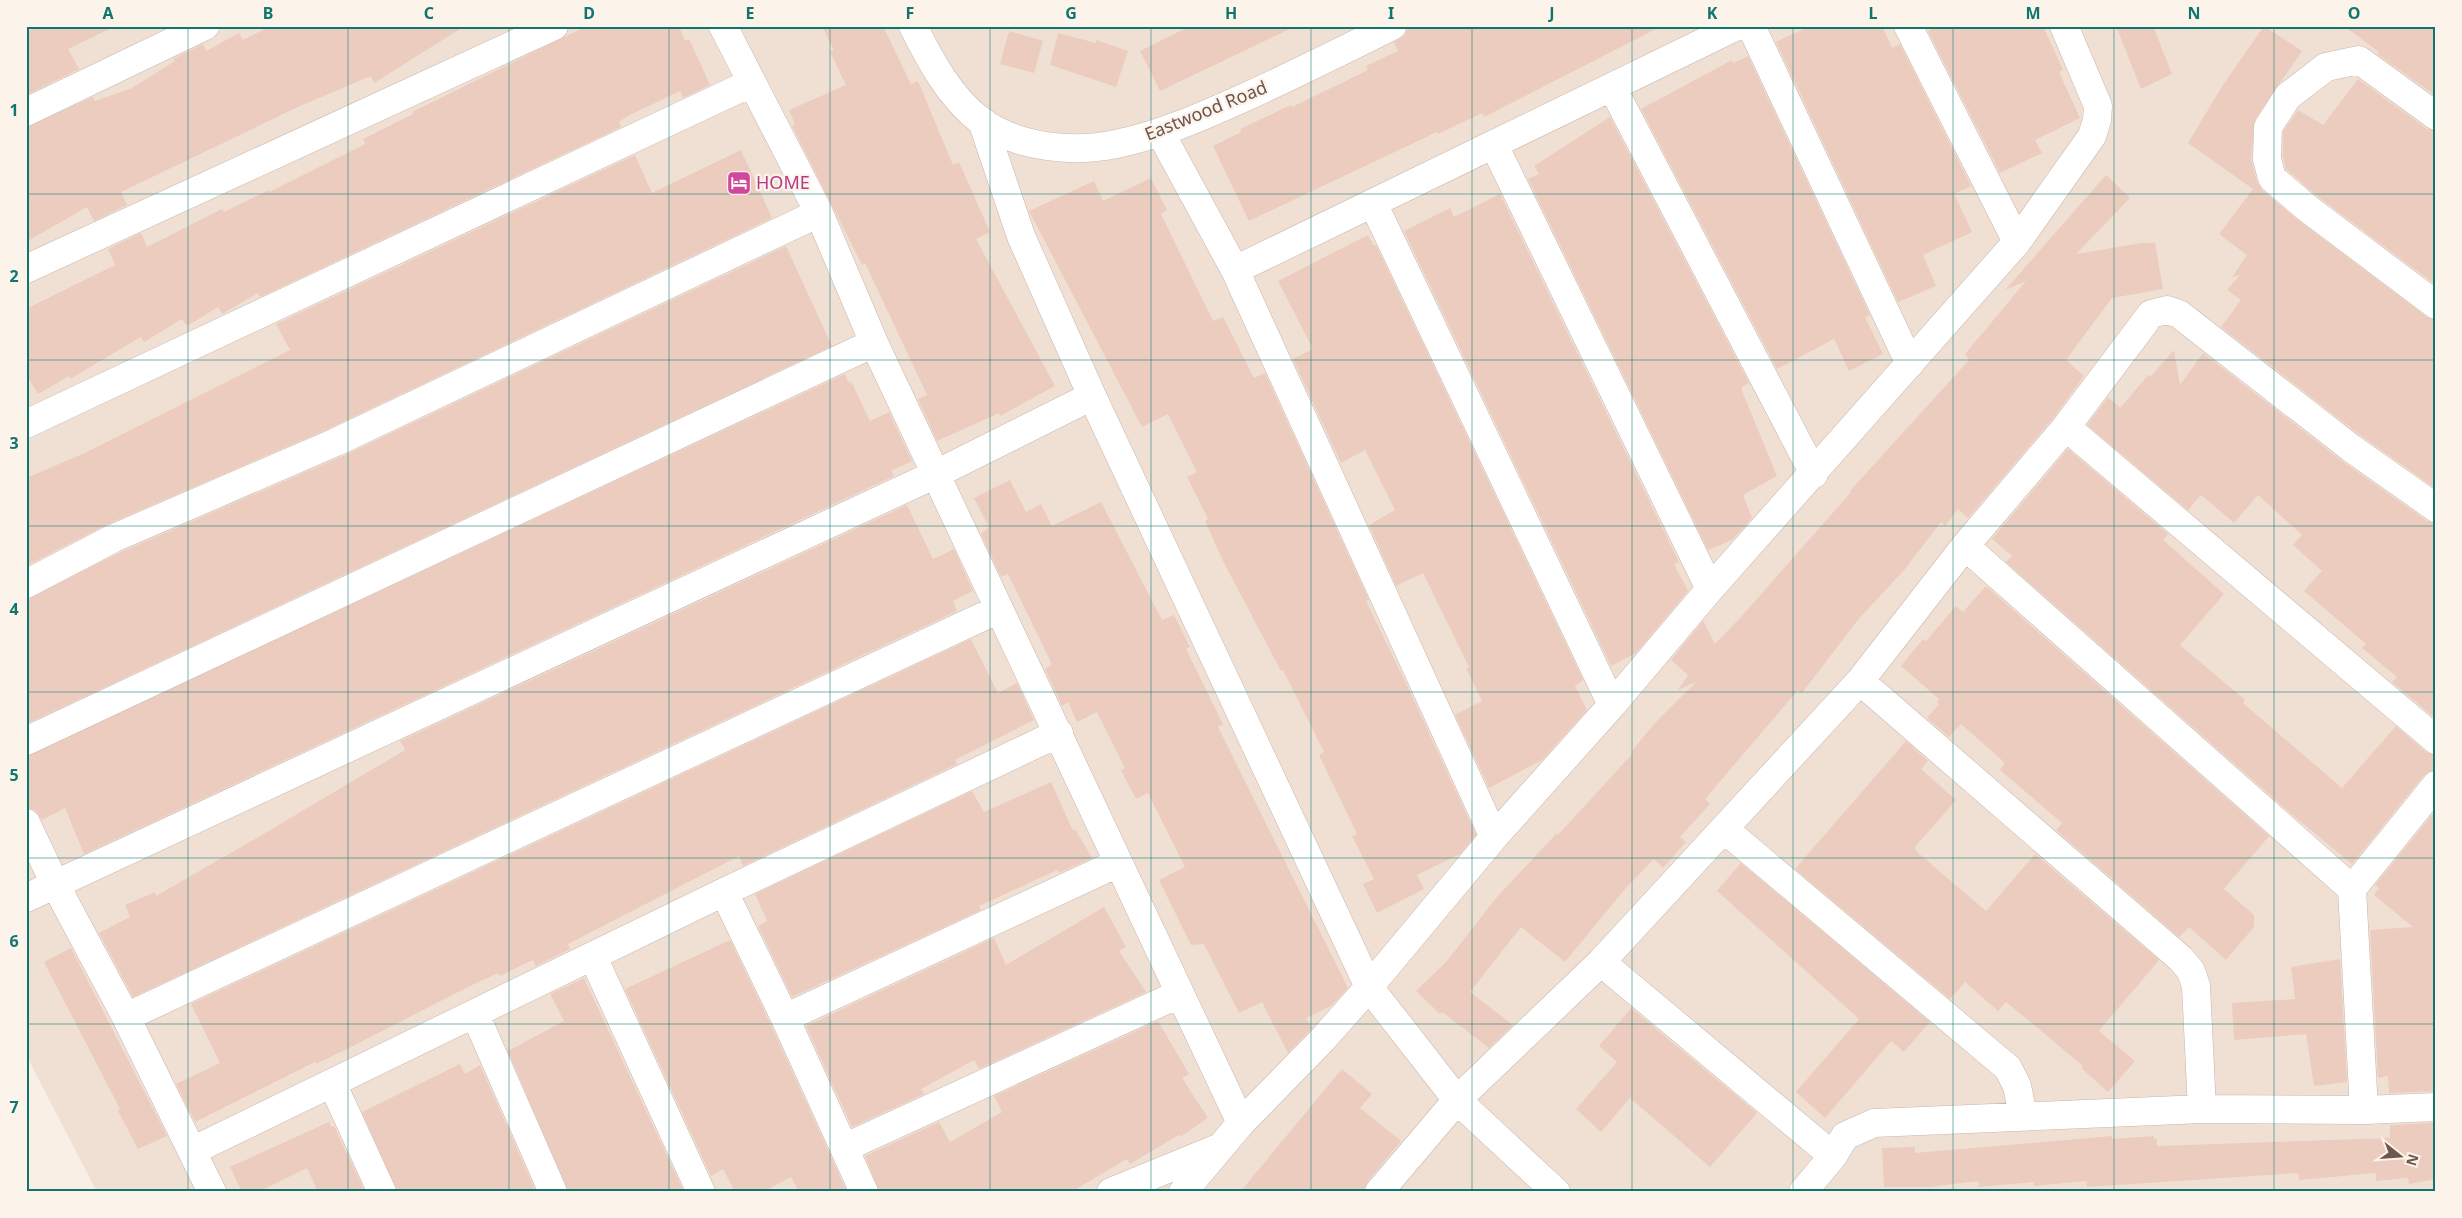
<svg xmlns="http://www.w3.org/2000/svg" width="2462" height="1218" viewBox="0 0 2462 1218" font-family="'Noto Sans',sans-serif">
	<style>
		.residential { fill: #f0e0d4 }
		.building { fill: #ebccbf }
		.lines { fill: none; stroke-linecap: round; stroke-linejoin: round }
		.street-casing { stroke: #c8b6ac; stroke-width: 29 }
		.secondary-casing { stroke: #cdb8ad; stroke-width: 29 }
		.street { stroke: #fff; stroke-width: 28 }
		.secondary { stroke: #fff; stroke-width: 28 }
		.grid { fill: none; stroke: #0f766e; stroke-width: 1; stroke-opacity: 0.55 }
		.labels { text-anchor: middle; stroke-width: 4.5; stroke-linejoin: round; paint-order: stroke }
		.street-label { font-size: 18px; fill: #6e554d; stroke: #fcf3ea }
		.hotel-label { font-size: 18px; fill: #b23c85; stroke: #fcf3ea; text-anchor: start }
		.neatline { fill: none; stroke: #0f766e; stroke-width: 2 }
		.grid-label { font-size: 16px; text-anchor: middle; font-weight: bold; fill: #0f766e }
	</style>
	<rect width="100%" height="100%" fill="#f9efe4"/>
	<path class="residential" d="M 26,26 L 2436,26 L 2436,1192 L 97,1192 L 26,1055 Z"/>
	<path class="building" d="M 38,26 L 116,26 L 68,49 L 79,69 L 26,95 L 26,32 Z
		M 271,26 L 465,26 L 374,83 L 371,76 L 300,106 L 121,192 L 127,205 L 94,221 L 87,207 L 26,242 L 26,127 L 93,97 L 95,101 L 132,88 L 175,61 L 173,59 L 203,44 L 206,51 L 239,33 L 243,40 Z
		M 587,26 L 679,26 L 685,41 L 689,39 L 710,85 L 683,98 L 680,91 L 626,117 L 619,122 L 621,127 L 260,297 L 258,293 L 222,314 L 218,307 L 187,326 L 182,319 L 144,342 L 141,337 L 70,379 L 69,376 L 38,394 L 26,374 L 26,309 L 115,265 L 108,249 L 141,233 L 147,247 L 222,209 L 224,212 L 269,190 L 269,192 L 365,144 L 363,139 L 413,114 L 412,112 Z
		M 822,26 L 883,26 L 911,84 L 918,81 L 953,165 L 959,162 L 990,232 L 976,239 L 1055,386 L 1000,416 L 999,413 L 937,441 L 918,399 L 927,395 L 865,263 L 862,265 L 792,126 L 795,124 L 789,110 L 846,85 L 830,52 L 834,50 Z
		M 1190,26 L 1296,26 L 1160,91 L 1140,51 Z
		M 1408,26 L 1662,26 L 1484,117 L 1482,113 L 1438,134 L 1437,132 L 1249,221 L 1213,146 L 1241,132 L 1240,129 L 1291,105 L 1292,107 L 1368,70 L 1366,66 L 1398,51 L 1394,42 L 1405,35 Z
		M 1810,26 L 1882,26 L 1892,48 L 1900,44 L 1971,186 L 1954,194 L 1972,232 L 1923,255 L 1936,286 L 1898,302 L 1776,42 Z
		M 1938,26 L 2043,26 L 2063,70 L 2059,72 L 2080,118 L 2035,140 L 2042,153 L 2000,173 L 1928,31 Z
		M 2116,26 L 2153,26 L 2172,74 L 2141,89 Z
		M 2264,26 L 2302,51 L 2255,119 L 2251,159 L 2257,182 L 2262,190 L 2298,220 L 2427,317 L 2436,320 L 2436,489 L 2360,435 L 2221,327 L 2241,300 L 2227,290 L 2240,275 L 2232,277 L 2247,255 L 2219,234 L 2253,189 L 2188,143 L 2223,85 Z
		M 2344,26 L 2436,26 L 2436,96 L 2377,54 L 2379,52 Z
		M 1009,31 L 1043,41 L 1034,73 L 1000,64 Z
		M 1058,33 L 1096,43 L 1096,40 L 1128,51 L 1116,87 L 1050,65 Z
		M 1748,56 L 1870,315 L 1865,317 L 1883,354 L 1849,371 L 1834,339 L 1777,369 L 1641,109 L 1732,60 L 1733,63 Z
		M 2358,79 L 2427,129 L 2436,131 L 2436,285 L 2317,196 L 2286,169 L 2283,157 L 2283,132 L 2298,110 L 2323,125 Z
		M 1610,117 L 1749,383 L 1742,387 L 1742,391 L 1777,476 L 1743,495 L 1752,518 L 1732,540 L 1708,550 L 1528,179 L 1539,174 L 1534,166 Z
		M 741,150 L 772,218 L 330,428 L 108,524 L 26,566 L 26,478 L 83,454 L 290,350 L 276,324 L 635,155 L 652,193 Z
		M 2106,175 L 2130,198 L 2076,254 L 2141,243 L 2155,243 L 2163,289 L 2112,298 L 2066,360 L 2084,376 L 2054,417 L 1968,518 L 1958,509 L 1945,526 L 1941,522 L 1905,569 L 1857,621 L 1802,693 L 1798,690 L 1705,799 L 1710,804 L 1680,837 L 1686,842 L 1663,868 L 1654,859 L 1625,889 L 1565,962 L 1521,927 L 1470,992 L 1513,1025 L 1489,1048 L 1442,1012 L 1440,1014 L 1416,991 L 1447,961 L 1496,898 L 1556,834 L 1558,835 L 1633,753 L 1632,751 L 1653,725 L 1696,682 L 1678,690 L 1688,675 L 1671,660 L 1703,621 L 1715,644 L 1741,617 L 1852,491 L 1849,492 L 1969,360 L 1965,354 L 2026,281 L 2005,290 Z
		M 1151,178 L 1167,210 L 1161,214 L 1213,321 L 1223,317 L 1254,378 L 1265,373 L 1369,600 L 1366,601 L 1405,681 L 1476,835 L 1460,854 L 1417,875 L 1424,889 L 1377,913 L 1363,884 L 1374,879 L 1352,836 L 1357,834 L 1319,755 L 1324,752 L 1283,670 L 1281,671 L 1223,561 L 1205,521 L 1208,519 L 1187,477 L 1197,472 L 1168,414 L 1142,427 L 1029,211 L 1094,181 L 1103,201 Z
		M 1500,194 L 1679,562 L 1674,564 L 1688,591 L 1636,653 L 1611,666 L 1404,231 L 1450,208 L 1454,217 Z
		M 1368,235 L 1374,246 L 1376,245 L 1583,680 L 1575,686 L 1587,710 L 1542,760 L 1489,788 L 1455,715 L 1482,701 L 1466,668 L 1469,667 L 1423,573 L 1396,586 L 1369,525 L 1395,510 L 1365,450 L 1341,463 L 1293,359 L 1313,349 L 1278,281 Z
		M 786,246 L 832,346 L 26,724 L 26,599 L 121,552 L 343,456 Z
		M 2174,350 L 2180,385 L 2203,353 L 2342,461 L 2427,521 L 2436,523 L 2436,719 L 2392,682 L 2397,677 L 2362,648 L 2366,644 L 2304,591 L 2322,571 L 2293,545 L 2302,535 L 2258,495 L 2234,523 L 2201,495 L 2188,510 L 2087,425 L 2108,397 L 2120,408 L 2148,375 L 2151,376 Z
		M 845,374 L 849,383 L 851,381 L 870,421 L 889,412 L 912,461 L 891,471 L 894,476 L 84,854 L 65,808 L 42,820 L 35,810 L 26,808 L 26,756 Z
		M 2068,449 L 2168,534 L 2163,540 L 2224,594 L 2180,645 L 2245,700 L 2243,703 L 2342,788 L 2396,726 L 2426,752 L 2436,755 L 2436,770 L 2424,775 L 2352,864 L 2289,812 L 2006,562 L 2012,556 L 1992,539 Z
		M 1010,480 L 1026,512 L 1041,504 L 1052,526 L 1101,502 L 1162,620 L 1174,615 L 1190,647 L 1186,649 L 1223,724 L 1218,727 L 1348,988 L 1331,1006 L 1306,1018 L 1312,1028 L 1288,1053 L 1262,1002 L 1239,1013 L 1204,944 L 1191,945 L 1159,880 L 1185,867 L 1148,793 L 1136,799 L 1121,770 L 1125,768 L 1097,712 L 1077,722 L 1068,702 L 1062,706 L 1045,669 L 1052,665 L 1048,656 L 1008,574 L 1001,577 L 981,534 L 989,527 L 974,498 Z
		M 907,505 L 933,559 L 954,549 L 973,591 L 953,601 L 957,611 L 133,997 L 99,933 L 130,917 L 125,905 L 155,892 L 156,896 L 255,839 L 405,750 L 400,741 Z
		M 1986,586 L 2269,836 L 2224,889 L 2254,915 L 2254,927 L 2226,960 L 2189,927 L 2179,937 L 2056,830 L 2062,823 L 2000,770 L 2005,763 L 1961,724 L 1949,737 L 1927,718 L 1939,704 L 1937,703 L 1939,699 L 1901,666 L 1923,639 L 1926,641 L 1956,606 L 1963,612 Z
		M 971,639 L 998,693 L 1017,683 L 1034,720 L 955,760 L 957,764 L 743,866 L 739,856 L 568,944 L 570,949 L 536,966 L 533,960 L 500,976 L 498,973 L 468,987 L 347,1049 L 316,1064 L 315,1062 L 195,1122 L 176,1084 L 220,1063 L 191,1004 Z
		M 1906,741 L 1928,761 L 1921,769 L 1956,800 L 1915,847 L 1916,851 L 1986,911 L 2035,854 L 2159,960 L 2099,1031 L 2135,1061 L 2108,1092 L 2081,1068 L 2083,1066 L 2006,1002 L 1998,1011 L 1965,982 L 1950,999 L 1795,869 Z
		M 1051,782 L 1073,831 L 1075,829 L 1092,858 L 1059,873 L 1057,870 L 979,906 L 981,910 L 792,997 L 758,926 L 767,921 L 755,894 L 972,791 L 984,812 Z
		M 2436,810 L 2436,1091 L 2389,1093 L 2388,1076 L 2378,1078 L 2370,930 L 2413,927 L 2374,895 L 2379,888 L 2375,885 Z
		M 1741,863 L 1930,1022 L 1904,1052 L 1891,1041 L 1825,1118 L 1796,1092 L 1859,1019 L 1717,891 Z
		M 1104,907 L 1126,947 L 1119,951 L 1146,992 L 979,1069 L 974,1060 L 921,1089 L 924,1094 L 852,1127 L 806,1026 L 994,938 L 1006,965 Z
		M 730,940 L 771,1025 L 847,1192 L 799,1192 L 791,1177 L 763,1192 L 735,1192 L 723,1169 L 711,1176 L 625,989 Z
		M 71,948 L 167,1136 L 138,1149 L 118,1111 L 120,1109 L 44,962 Z
		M 2340,959 L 2347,1082 L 2314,1086 L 2306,1034 L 2234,1040 L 2232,1003 L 2295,999 L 2291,967 Z
		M 584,978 L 683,1190 L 678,1192 L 568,1192 L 508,1051 L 564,1021 L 550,994 Z
		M 1631,1008 L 1757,1113 L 1710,1167 L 1630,1098 L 1601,1132 L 1576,1109 L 1617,1062 L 1599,1046 Z
		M 1158,1021 L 1189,1074 L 1182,1078 L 1208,1118 L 1180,1137 L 1179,1135 L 1130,1164 L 1127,1159 L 1071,1192 L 879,1192 L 865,1156 L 939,1122 L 950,1142 L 1002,1112 L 994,1096 Z
		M 460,1064 L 465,1074 L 480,1065 L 536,1192 L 397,1192 L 362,1112 Z
		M 1342,1069 L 1372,1094 L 1360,1108 L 1401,1141 L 1367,1182 L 1364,1192 L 1240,1192 Z
		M 329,1122 L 331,1127 L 334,1126 L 365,1192 L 318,1192 L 307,1168 L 258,1192 L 242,1192 L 230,1167 Z
		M 2433,1123 L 2436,1140 L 2436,1179 L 2409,1184 L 2408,1178 L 2376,1181 L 2376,1173 L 2299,1180 L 2298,1173 L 2087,1187 L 2086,1181 L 2034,1186 L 2034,1182 L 1979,1187 L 1978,1181 L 1930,1187 L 1884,1187 L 1882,1148 L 1915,1147 L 1915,1153 L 2112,1136 L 2112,1139 L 2154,1136 L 2154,1139 L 2157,1139 L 2157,1146 L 2390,1138 L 2390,1125 Z"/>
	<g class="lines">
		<defs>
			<path id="street" d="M 723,26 L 819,213 L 874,343 L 1241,1123
				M 1751,26 L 1910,364
				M 1908,26 L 2017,242
				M 1612,87 L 1814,474
				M 26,112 L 205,26
				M 2436,116 L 2359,60 L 2326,67 L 2288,96 L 2268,127 L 2267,159 L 2272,178 L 2307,208 L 2436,305
				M 982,121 L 1021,236 L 1092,396 L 1369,987 L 1457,1100 L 1556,1192
				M 1160,132 L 1235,270 L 1494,837
				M 1494,145 L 1710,589
				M 1373,203 L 1612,705
				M 26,269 L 554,26
				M 1235,270 L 1737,26
				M 26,424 L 751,83
				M 2066,427 L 2436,740
				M 1965,546 L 2352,889
				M 26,584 L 114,538 L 336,442 L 819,213
				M 1860,681 L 2181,959 L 2191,971 L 2196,986 L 2202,1109
				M 26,741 L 874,343
				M 26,823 L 55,884 L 126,1017 L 212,1192
				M 1724,829 L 2008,1068 L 2017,1086 L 2023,1115
				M 724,892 L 785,1018 L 864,1192
				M 26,898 L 936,474 L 1092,396
				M 593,957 L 701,1192
				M 1601,962 L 1833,1156
				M 475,1014 L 553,1192
				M 126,1017 L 999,609
				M 785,1018 L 1118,863
				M 332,1083 L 382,1192
				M 2364,1110 L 2352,889 L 2436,785
				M 844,1148 L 1179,994
				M 192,1151 L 724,892 L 1059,733
				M 1111,1192 L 1216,1149
				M 1183,1192 L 1241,1123 L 1323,1039 L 1369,987 L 1494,837 L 1612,705 L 1710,589 L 2017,242 L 2092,136 L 2097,120 L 2098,106 L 2064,26
				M 1379,1192 L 1457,1100 L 1601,962 L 1860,681 L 1965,546 L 2066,427 L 2151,314 L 2167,310 L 2179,314 L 2351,448 L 2436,508
				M 1803,1192 L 1833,1156 L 1845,1136 L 1874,1123 L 2202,1109 L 2364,1110 L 2436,1107"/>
			<path id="secondary" d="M 913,26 C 930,60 950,98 981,121 C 1018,148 1073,153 1116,144 C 1160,135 1201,117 1241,99 C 1292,76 1342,51 1392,26"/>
		</defs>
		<use href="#street" class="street-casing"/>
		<use href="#secondary" class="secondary-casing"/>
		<use href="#street" class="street"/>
		<use href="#secondary" class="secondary"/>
	</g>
	<path class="grid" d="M 188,26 L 188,1192M 348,26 L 348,1192M 509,26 L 509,1192M 669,26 L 669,1192M 830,26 L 830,1192M 990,26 L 990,1192M 1151,26 L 1151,1192M 1311,26 L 1311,1192M 1472,26 L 1472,1192M 1632,26 L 1632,1192M 1793,26 L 1793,1192M 1953,26 L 1953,1192M 2114,26 L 2114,1192M 2274,26 L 2274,1192M 26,194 L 2436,194M 26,360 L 2436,360M 26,526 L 2436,526M 26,692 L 2436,692M 26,858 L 2436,858M 26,1024 L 2436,1024"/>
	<defs>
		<symbol id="hotel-square" viewBox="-11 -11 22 22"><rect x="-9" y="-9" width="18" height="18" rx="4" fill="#d1479c" stroke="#fcf3ea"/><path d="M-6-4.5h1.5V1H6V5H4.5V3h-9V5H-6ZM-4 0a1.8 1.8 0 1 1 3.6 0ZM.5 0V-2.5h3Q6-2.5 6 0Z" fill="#fff"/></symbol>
	</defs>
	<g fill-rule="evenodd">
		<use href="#hotel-square" x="725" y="169" width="28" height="28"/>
	</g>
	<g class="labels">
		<g class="street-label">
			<text transform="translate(1206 111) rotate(-22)" y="6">Eastwood Road</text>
		</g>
		<g class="hotel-label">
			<text x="756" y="189">HOME</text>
		</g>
	</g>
	<rect width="2462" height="1218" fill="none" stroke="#fcf3ea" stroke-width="55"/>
	<g transform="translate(2400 1156) rotate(107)" stroke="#fcf3ea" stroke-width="4" paint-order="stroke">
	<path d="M0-4L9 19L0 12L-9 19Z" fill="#6e554d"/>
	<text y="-8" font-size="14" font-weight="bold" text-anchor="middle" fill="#6e554d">N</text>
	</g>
	<rect x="28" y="28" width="2406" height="1162" class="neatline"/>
	<g class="grid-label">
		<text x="108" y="19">A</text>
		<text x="268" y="19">B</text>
		<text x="429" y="19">C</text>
		<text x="589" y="19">D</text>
		<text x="750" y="19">E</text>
		<text x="910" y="19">F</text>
		<text x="1071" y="19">G</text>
		<text x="1231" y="19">H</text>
		<text x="1391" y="19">I</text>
		<text x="1552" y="19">J</text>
		<text x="1712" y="19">K</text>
		<text x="1873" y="19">L</text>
		<text x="2033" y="19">M</text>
		<text x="2194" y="19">N</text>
		<text x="2354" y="19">O</text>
		<text x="14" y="116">1</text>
		<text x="14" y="282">2</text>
		<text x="14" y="449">3</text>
		<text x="14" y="615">4</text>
		<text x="14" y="781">5</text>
		<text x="14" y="947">6</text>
		<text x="14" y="1113">7</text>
	</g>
</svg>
